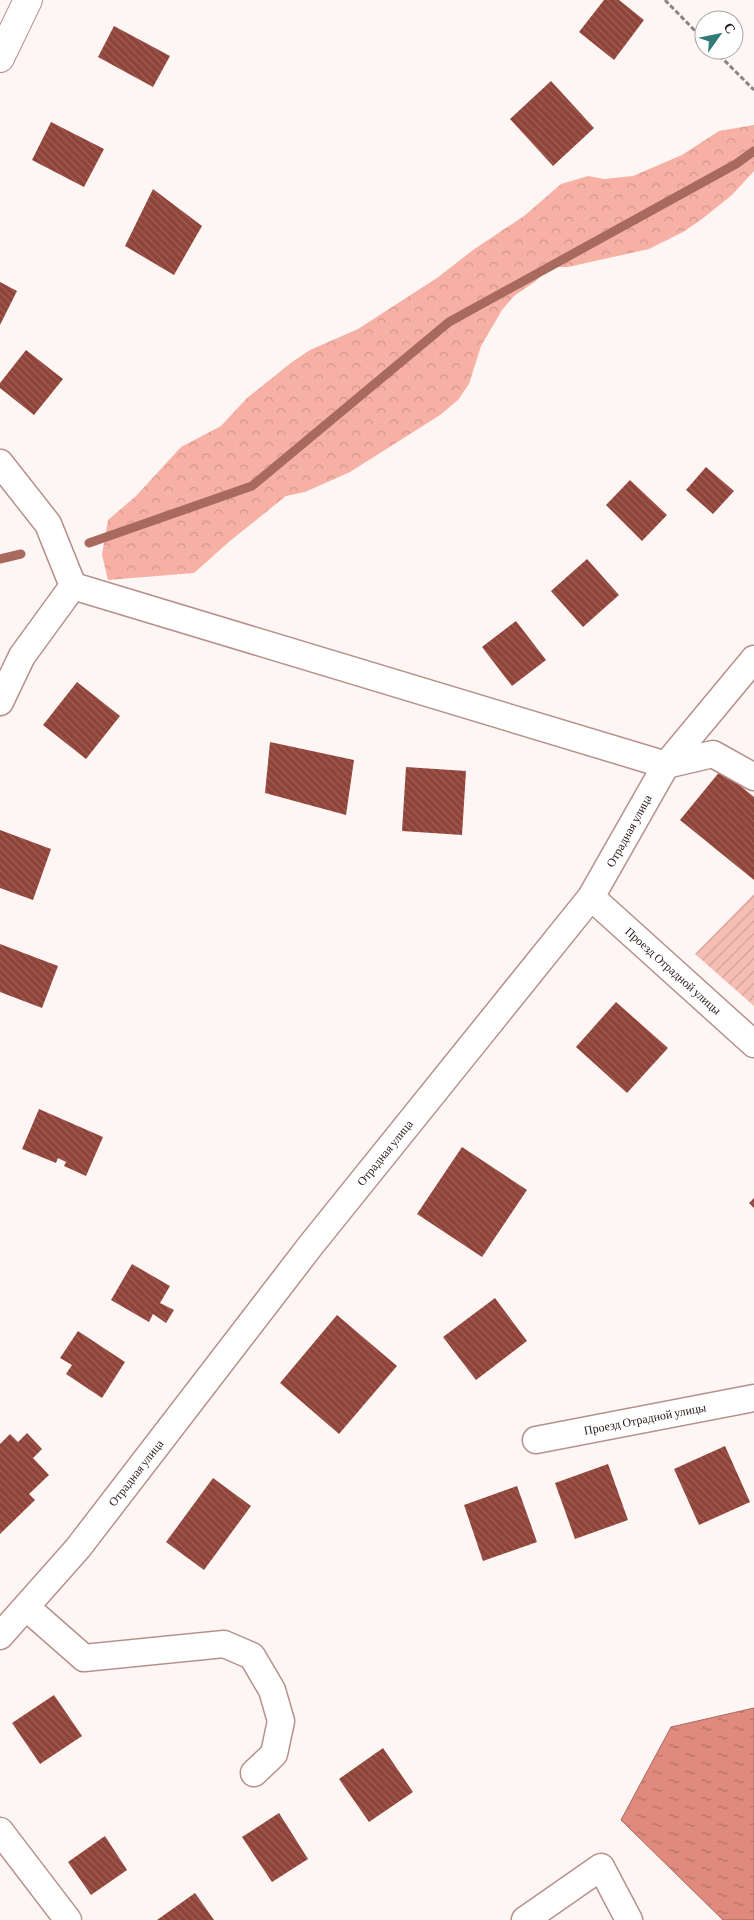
<svg xmlns="http://www.w3.org/2000/svg" width="754" height="1920" viewBox="0 0 754 1920" font-family="'Crimson Pro',serif">
	<style>
		.forest { fill: url(#forest-crowns) }
		.garden { fill: url(#garden-furrows) }
		.water { fill: url(#water-ripples); stroke: #a8695e }
		.lines { fill: none; stroke-linecap: round; stroke-linejoin: round }
		.stream { stroke: #a8695e; stroke-width: 9 }
		.building { fill: url(#building-back-hatch) }
		.minor-casing { stroke: #b6918b; stroke-width: 29 }
		.tertiary-casing { stroke: #b6918b; stroke-width: 30 }
		.path { stroke: #8e8382; stroke-width: 3; stroke-dasharray: 5 2.5; stroke-linecap: butt }
		.minor { stroke: #fff; stroke-width: 26 }
		.tertiary { stroke: #fff; stroke-width: 28 }
		.labels { text-anchor: middle; stroke-width: 5; stroke-linejoin: round; paint-order: stroke }
		.street-label { font-size: 12px; fill: #291b19; stroke: #fff }
	</style>
	<defs>
		<pattern id="forest-crowns" width="20" height="18" patternUnits="userSpaceOnUse" patternTransform="scale(1.25)"><rect width="20" height="18" fill="#f7b0a4"/><path d="M2 6a3 3 0 1 1 6 0M12 15a3 3 0 1 1 6 0" fill="none" stroke="#d4978d"/></pattern>
		<pattern id="garden-furrows" width="10" height="10" patternUnits="userSpaceOnUse" patternTransform="scale(1.25)"><rect width="10" height="10" fill="#f5bdb3"/><path d="M-1 1l2-2M0 10L10 0M9 11l2-2" fill="none" stroke="#d2a299"/></pattern>
		<pattern id="water-ripples" width="26" height="14" patternUnits="userSpaceOnUse" patternTransform="scale(1.25)"><rect width="26" height="14" fill="#df8a7c"/><path d="M2 4q2-2 4 0t4 0M15 11q2-2 4 0t4 0" fill="none" stroke="#b57065"/></pattern>
		<pattern id="building-back-hatch" width="6" height="6" patternUnits="userSpaceOnUse" patternTransform="scale(1.25)"><rect width="6" height="6" fill="#904338"/><path d="M-1 5l2 2M0 0l6 6M5-1l2 2" fill="none" stroke="#9c6158"/></pattern>
	</defs>
	<rect width="100%" height="100%" fill="#fef6f5"/>
	<path class="forest" d="M 754,125 L 754,171 L 732,195 L 702,219 L 683,232 L 649,249 L 568,267 L 549,267 L 536,281 L 514,296 L 502,310 L 481,346 L 469,384 L 458,400 L 440,415 L 350,472 L 305,492 L 286,496 L 230,541 L 194,573 L 108,580 L 102,555 L 108,520 L 136,496 L 181,447 L 221,426 L 247,398 L 292,362 L 310,350 L 358,329 L 437,278 L 473,250 L 524,216 L 561,184 L 588,176 L 604,179 L 633,176 L 682,155 L 719,131 Z"/>
	<path class="garden" d="M 754,894 L 754,1006 L 695,954 Z"/>
	<path class="water" d="M 754,1708 L 754,1920 L 723,1920 L 621,1820 L 671,1727 Z"/>
	<g class="lines">
		<path class="stream" d="M 89,543 L 252,486 L 449,322 L 736,164 L 754,151
			M 0,559 L 21,554"/>
	</g>
	<path class="building" d="M 604,0 L 619,0 L 644,20 L 614,60 L 579,32 Z
		M 114,26 L 170,56 L 153,87 L 98,57 Z
		M 551,81 L 594,128 L 553,166 L 510,119 Z
		M 51,122 L 104,149 L 84,187 L 32,160 Z
		M 153,189 L 202,226 L 174,275 L 125,246 Z
		M 0,282 L 17,291 L 0,325 Z
		M 26,350 L 63,379 L 34,415 L 0,388 L 0,383 Z
		M 706,467 L 734,491 L 713,514 L 686,490 Z
		M 630,480 L 667,515 L 642,541 L 606,505 Z
		M 587,559 L 619,595 L 583,627 L 551,591 Z
		M 516,621 L 546,660 L 512,686 L 482,647 Z
		M 77,682 L 120,716 L 86,759 L 43,725 Z
		M 270,742 L 354,760 L 346,815 L 265,793 Z
		M 406,767 L 466,771 L 462,835 L 402,831 Z
		M 721,770 L 754,797 L 754,880 L 680,820 Z
		M 0,830 L 51,849 L 33,900 L 0,888 Z
		M 0,944 L 58,966 L 42,1008 L 0,992 Z
		M 616,1002 L 668,1048 L 627,1093 L 576,1047 Z
		M 39,1109 L 103,1137 L 86,1176 L 64,1166 L 66,1162 L 58,1158 L 56,1163 L 22,1149 Z
		M 462,1147 L 527,1190 L 482,1257 L 417,1214 Z
		M 754,1198 L 754,1208 L 749,1203 Z
		M 132,1264 L 170,1286 L 160,1303 L 174,1310 L 166,1323 L 153,1314 L 149,1322 L 111,1300 Z
		M 495,1298 L 527,1341 L 476,1380 L 443,1337 Z
		M 337,1315 L 397,1366 L 339,1434 L 280,1383 Z
		M 78,1331 L 125,1362 L 102,1398 L 66,1374 L 72,1365 L 60,1358 Z
		M 27,1433 L 42,1449 L 33,1458 L 49,1475 L 29,1494 L 35,1500 L 0,1534 L 0,1444 L 10,1434 L 18,1442 Z
		M 725,1446 L 750,1502 L 699,1525 L 674,1469 Z
		M 608,1464 L 628,1520 L 575,1539 L 555,1483 Z
		M 213,1478 L 251,1506 L 204,1570 L 166,1542 Z
		M 517,1486 L 537,1542 L 483,1561 L 464,1505 Z
		M 54,1695 L 82,1736 L 40,1764 L 12,1723 Z
		M 383,1748 L 413,1792 L 369,1822 L 339,1779 Z
		M 279,1813 L 308,1859 L 272,1882 L 242,1837 Z
		M 105,1836 L 127,1870 L 91,1895 L 68,1862 Z
		M 195,1893 L 214,1920 L 157,1920 Z"/>
	<g class="lines">
		<defs>
			<path id="minor" d="M 0,463 L 48,524 L 73,586 L 666,765 L 713,754 L 754,777
				M 0,702 L 22,656 L 73,586
				M 591,897 L 754,1044
				M 536,1440 L 754,1398
				M 26,1607 L 84,1658 L 224,1644 L 252,1656 L 272,1690 L 281,1721 L 274,1754 L 254,1773
				M 0,1636 L 78,1548 L 311,1245 L 591,897 L 666,765 L 754,659
				M 0,1831 L 68,1920
				M 525,1920 L 601,1867 L 629,1920"/>
			<path id="tertiary" d="M 0,58 L 28,0"/>
		</defs>
		<use href="#minor" class="minor-casing"/>
		<use href="#tertiary" class="tertiary-casing"/>
		<path class="path" d="M 665,0 L 704,40
			M 714,50 L 754,90"/>
		<use href="#minor" class="minor"/>
		<use href="#tertiary" class="tertiary"/>
	</g>
	<g class="labels">
		<g class="street-label">
			<text transform="translate(629 831) rotate(-61)" y="4">Отрадная улица</text>
			<text transform="translate(673 971) rotate(42)" y="4">Проезд Отрадной улицы</text>
			<text transform="translate(385 1153) rotate(-51)" y="4">Отрадная улица</text>
			<text transform="translate(645 1419) rotate(-11)" y="4">Проезд Отрадной улицы</text>
			<text transform="translate(136 1473) rotate(-52)" y="4">Отрадная улица</text>
		</g>
	</g>
	<g transform="translate(719 35) rotate(57)"><circle r="24" fill="#ffffff" stroke="#a9a4a3"/>
	<path d="M0-4L9 19L0 12L-9 19Z" fill="#327b7a"/>
	<text y="-8" font-size="14" font-weight="bold" text-anchor="middle" fill="#291b19">С</text>
	</g>
</svg>
